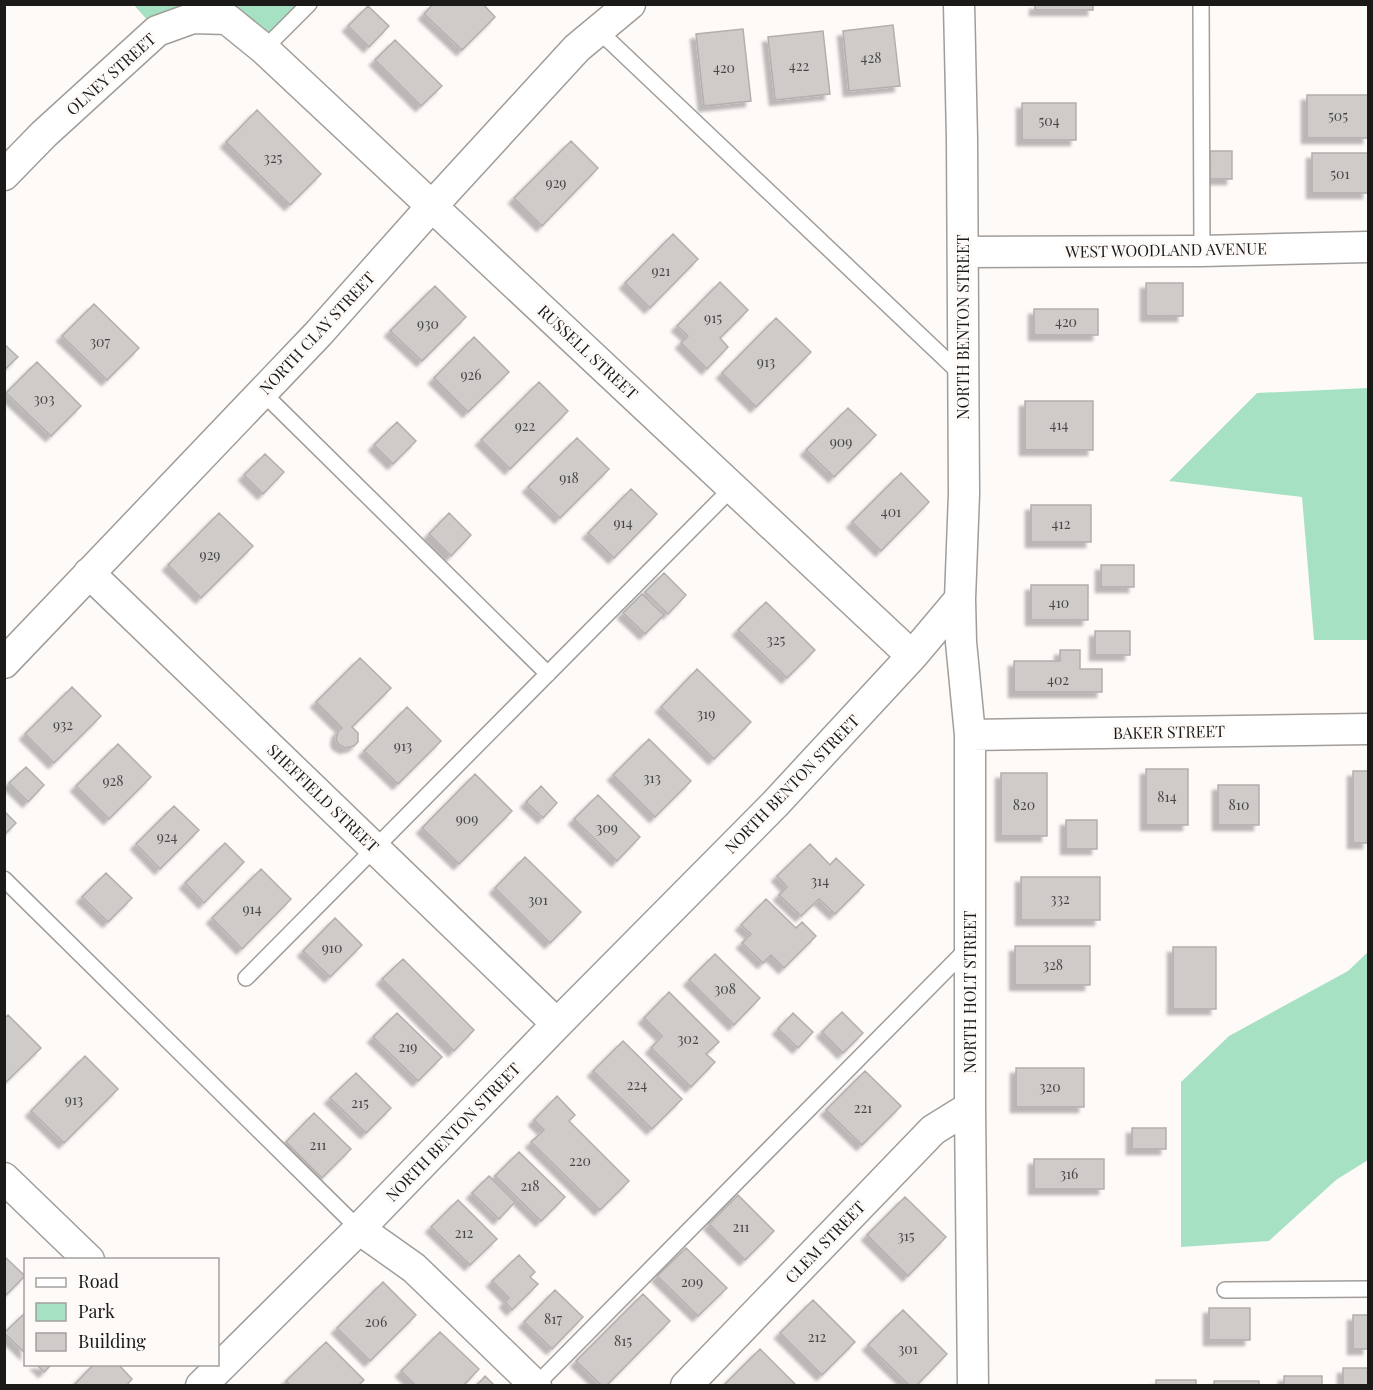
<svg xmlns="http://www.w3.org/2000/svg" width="1373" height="1390" viewBox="0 0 1373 1390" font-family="'Playfair Display',serif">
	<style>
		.green { fill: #a7e1c4 }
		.building { fill: #cfcbc9; stroke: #b3afad; stroke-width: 1.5; filter: url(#shadow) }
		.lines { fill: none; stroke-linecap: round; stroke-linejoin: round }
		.lane-casing { stroke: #a09d9a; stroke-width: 18 }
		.street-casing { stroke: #a09d9a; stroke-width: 33 }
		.lane { stroke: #fff; stroke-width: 15 }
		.street { stroke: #fff; stroke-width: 30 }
		.labels { text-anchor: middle; stroke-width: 6; stroke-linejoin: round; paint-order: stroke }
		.number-label { font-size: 14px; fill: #484645 }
		.street-label { font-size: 16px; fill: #1b1a19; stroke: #fefaf8 }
	</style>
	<defs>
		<filter id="shadow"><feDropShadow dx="-5.5" dy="5.5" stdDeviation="1.5" flood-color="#0004"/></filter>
	</defs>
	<rect width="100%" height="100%" fill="#fefaf8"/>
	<path class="green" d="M 134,5 L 309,5 L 264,49 L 227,19 L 157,31 Z
		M 1368,388 L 1368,640 L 1314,640 L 1302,497 L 1169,481 L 1257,393 Z
		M 1368,952 L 1368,1160 L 1336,1180 L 1269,1241 L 1181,1247 L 1181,1082 L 1229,1036 L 1348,971 Z"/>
	<path class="building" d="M 433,4 L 483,4 L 495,17 L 462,50 L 424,14 Z
		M 1035,4 L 1093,4 L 1093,10 L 1035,10 Z
		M 368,6 L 389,26 L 369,47 L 348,26 Z
		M 893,25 L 900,86 L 849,91 L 843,31 Z
		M 743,29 L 751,101 L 704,106 L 696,34 Z
		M 823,31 L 830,94 L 775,100 L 768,37 Z
		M 395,40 L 442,86 L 421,106 L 375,60 Z
		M 1307,95 L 1368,95 L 1368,138 L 1307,138 Z
		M 1022,103 L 1076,103 L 1076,140 L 1022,140 Z
		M 257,110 L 321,174 L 290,205 L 226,142 Z
		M 571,141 L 598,168 L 542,226 L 514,198 Z
		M 1210,151 L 1232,151 L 1232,179 L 1210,179 Z
		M 1312,153 L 1368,153 L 1368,193 L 1312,193 Z
		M 673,234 L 698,259 L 650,308 L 625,283 Z
		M 720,282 L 748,310 L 720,338 L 728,347 L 707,369 L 681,343 L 688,336 L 677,326 Z
		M 1146,283 L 1183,283 L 1183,316 L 1146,316 Z
		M 435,286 L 466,317 L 422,361 L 390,331 Z
		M 94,304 L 139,348 L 107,380 L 62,336 Z
		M 1034,309 L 1098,309 L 1098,335 L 1034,335 Z
		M 776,318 L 811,352 L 756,407 L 722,373 Z
		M 474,337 L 509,372 L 468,412 L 434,378 Z
		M 4,344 L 18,357 L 4,370 Z
		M 37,362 L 81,406 L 51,436 L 6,393 Z
		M 539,382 L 568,411 L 510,469 L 481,440 Z
		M 1025,401 L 1093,401 L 1093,450 L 1025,450 Z
		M 848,408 L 876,435 L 834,477 L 806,450 Z
		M 397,422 L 416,441 L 393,464 L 374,445 Z
		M 577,438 L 609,469 L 560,518 L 528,487 Z
		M 265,454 L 284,472 L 263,494 L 244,475 Z
		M 901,473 L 929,502 L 881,551 L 852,522 Z
		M 631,489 L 657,514 L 614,558 L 588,533 Z
		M 1031,505 L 1091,505 L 1091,542 L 1031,542 Z
		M 219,513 L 253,546 L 201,598 L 168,565 Z
		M 449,513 L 471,535 L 451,556 L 429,534 Z
		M 1101,565 L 1134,565 L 1134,587 L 1101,587 Z
		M 664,573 L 686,595 L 668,614 L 645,592 Z
		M 1031,585 L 1088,585 L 1088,620 L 1031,620 Z
		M 642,594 L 664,615 L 645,634 L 623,613 Z
		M 766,602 L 815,650 L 787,678 L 738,630 Z
		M 1095,631 L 1130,631 L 1130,655 L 1095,655 Z
		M 1060,650 L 1080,650 L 1080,669 L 1102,669 L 1102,692 L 1014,692 L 1014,661 L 1060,661 Z
		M 360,658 L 391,688 L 352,727 L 358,733 L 358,742 L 354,746 L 345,748 L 338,744 L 336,739 L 338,731 L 342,728 L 316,702 Z
		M 697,669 L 751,722 L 714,759 L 661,707 Z
		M 72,687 L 101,716 L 54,763 L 25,734 Z
		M 407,707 L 441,741 L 398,784 L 364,751 Z
		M 649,739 L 691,781 L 655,817 L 613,775 Z
		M 118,744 L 151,777 L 109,819 L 76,786 Z
		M 26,767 L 44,785 L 28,802 L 9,783 Z
		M 1146,769 L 1188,769 L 1188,825 L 1146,825 Z
		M 1353,771 L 1368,771 L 1368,843 L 1353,843 Z
		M 1001,773 L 1047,773 L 1047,836 L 1001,836 Z
		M 475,774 L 512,811 L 459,864 L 422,828 Z
		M 1218,785 L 1259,785 L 1259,825 L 1218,825 Z
		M 541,786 L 557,803 L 543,818 L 526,802 Z
		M 598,795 L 640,837 L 617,861 L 574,819 Z
		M 174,806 L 199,830 L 160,869 L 136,844 Z
		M 4,811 L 16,823 L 4,835 Z
		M 1066,820 L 1097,820 L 1097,849 L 1066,849 Z
		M 225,843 L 244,862 L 204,903 L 185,883 Z
		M 810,844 L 830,865 L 836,858 L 864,885 L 835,914 L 819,899 L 801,916 L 779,895 L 787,887 L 777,876 Z
		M 525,857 L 581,912 L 550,943 L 495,888 Z
		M 261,869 L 291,899 L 242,949 L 212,918 Z
		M 106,873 L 132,898 L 108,922 L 82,897 Z
		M 1021,877 L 1100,877 L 1100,920 L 1021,920 Z
		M 766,899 L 796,928 L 802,922 L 816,936 L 784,968 L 771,955 L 763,963 L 742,943 L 751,934 L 741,925 Z
		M 335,918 L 362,945 L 330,977 L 303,951 Z
		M 1015,946 L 1090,946 L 1090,985 L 1015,985 Z
		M 1173,947 L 1216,947 L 1216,1009 L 1173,1009 Z
		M 715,954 L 760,998 L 734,1025 L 689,980 Z
		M 403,959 L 474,1030 L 454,1051 L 382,979 Z
		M 669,992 L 719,1042 L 706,1054 L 715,1062 L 691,1087 L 651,1048 L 662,1036 L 644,1018 Z
		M 842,1012 L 863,1033 L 843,1053 L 822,1032 Z
		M 397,1013 L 442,1057 L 418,1081 L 373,1037 Z
		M 793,1013 L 813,1032 L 798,1048 L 778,1029 Z
		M 8,1015 L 41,1048 L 4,1084 L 4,1019 Z
		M 623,1041 L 682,1099 L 652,1129 L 593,1071 Z
		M 85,1056 L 118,1089 L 64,1143 L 31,1111 Z
		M 1016,1068 L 1084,1068 L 1084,1107 L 1016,1107 Z
		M 865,1071 L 901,1106 L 862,1145 L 826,1110 Z
		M 356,1073 L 391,1108 L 366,1133 L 330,1098 Z
		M 557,1096 L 575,1115 L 569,1121 L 629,1181 L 600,1210 L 531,1142 L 544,1130 L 534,1120 Z
		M 314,1113 L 351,1149 L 322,1178 L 286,1142 Z
		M 1132,1128 L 1166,1128 L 1166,1149 L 1132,1149 Z
		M 519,1152 L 565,1197 L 541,1221 L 495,1176 Z
		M 1034,1159 L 1104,1159 L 1104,1189 L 1034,1189 Z
		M 489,1176 L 515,1202 L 499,1219 L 472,1193 Z
		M 738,1195 L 774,1231 L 745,1260 L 709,1224 Z
		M 905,1197 L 946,1237 L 908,1276 L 867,1235 Z
		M 458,1200 L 497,1239 L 470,1265 L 431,1227 Z
		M 686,1248 L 727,1288 L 698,1316 L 657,1276 Z
		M 519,1255 L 535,1272 L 530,1277 L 538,1284 L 512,1310 L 505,1302 L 509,1298 L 492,1281 Z
		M 4,1256 L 25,1276 L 4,1297 Z
		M 383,1282 L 416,1315 L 370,1361 L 337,1328 Z
		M 555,1290 L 583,1317 L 552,1349 L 524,1322 Z
		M 643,1294 L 670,1321 L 606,1386 L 602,1386 L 576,1361 Z
		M 813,1300 L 855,1342 L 822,1375 L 780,1333 Z
		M 1209,1308 L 1250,1308 L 1250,1340 L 1209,1340 Z
		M 903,1310 L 947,1354 L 916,1386 L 910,1386 L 868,1345 Z
		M 26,1312 L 26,1354 L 4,1333 Z
		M 1353,1315 L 1368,1315 L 1368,1349 L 1353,1349 Z
		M 440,1332 L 479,1369 L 463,1386 L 416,1386 L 401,1371 Z
		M 326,1342 L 364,1380 L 358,1386 L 291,1386 L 286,1381 Z
		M 760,1349 L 797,1386 L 723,1386 Z
		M 36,1364 L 52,1364 L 44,1372 Z
		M 94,1364 L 118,1364 L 132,1379 L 126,1386 L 73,1386 Z
		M 1343,1368 L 1368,1368 L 1368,1386 L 1343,1386 Z
		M 485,1376 L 495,1386 L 476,1386 Z
		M 1284,1376 L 1322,1376 L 1322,1386 L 1284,1386 Z
		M 1156,1380 L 1196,1380 L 1196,1386 L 1156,1386 Z
		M 1214,1381 L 1259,1381 L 1259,1386 L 1214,1386 Z"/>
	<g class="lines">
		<defs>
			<path id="lane" d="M 1201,4 L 1202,251
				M 598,30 L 962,375
				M 264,49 L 309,4
				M 262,392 L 548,674
				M 4,879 L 359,1229
				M 246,978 L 733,487
				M 1225,1290 L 1368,1289
				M 536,1385 L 968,948"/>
			<path id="street" d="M 4,175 L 44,134 L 157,31 L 193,18 L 227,19 L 264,49 L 912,656
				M 963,252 L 1202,251 L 1368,247
				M 89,573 L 557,1024
				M 960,599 L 961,642 L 970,735 L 970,1107 L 973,1386
				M 4,663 L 318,334 L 432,206 L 577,48 L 630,4
				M 970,735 L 1368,729
				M 4,1178 L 89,1260
				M 359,1229 L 414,1268 L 536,1386
				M 201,1386 L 359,1229 L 557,1024 L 775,804 L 912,656 L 960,599 L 964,494 L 962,139 L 959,4
				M 686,1386 L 933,1130 L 970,1107"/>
		</defs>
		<use href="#lane" class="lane-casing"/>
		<use href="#street" class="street-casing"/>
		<use href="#lane" class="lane"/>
		<use href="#street" class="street"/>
	</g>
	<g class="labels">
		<g class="number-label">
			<text x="871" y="63">428</text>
			<text x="799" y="71">422</text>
			<text x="724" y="73">420</text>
			<text x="1338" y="121">505</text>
			<text x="1049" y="126">504</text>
			<text x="273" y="163">325</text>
			<text x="1340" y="179">501</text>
			<text x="556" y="188">929</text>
			<text x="661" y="276">921</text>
			<text x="713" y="323">915</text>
			<text x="1066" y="327">420</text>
			<text x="428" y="329">930</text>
			<text x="100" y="347">307</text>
			<text x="766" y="367">913</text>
			<text x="471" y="380">926</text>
			<text x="44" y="404">303</text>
			<text x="1059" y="430">414</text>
			<text x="525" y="431">922</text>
			<text x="841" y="447">909</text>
			<text x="569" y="483">918</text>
			<text x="891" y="517">401</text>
			<text x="623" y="528">914</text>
			<text x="1061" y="529">412</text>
			<text x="210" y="560">929</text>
			<text x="1059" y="608">410</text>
			<text x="776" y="645">325</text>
			<text x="1058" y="685">402</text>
			<text x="706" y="719">319</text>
			<text x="63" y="730">932</text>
			<text x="403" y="751">913</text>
			<text x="652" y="783">313</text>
			<text x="113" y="786">928</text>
			<text x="1167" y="802">814</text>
			<text x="1024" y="810">820</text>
			<text x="1239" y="810">810</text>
			<text x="467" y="824">909</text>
			<text x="607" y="833">309</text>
			<text x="167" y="842">924</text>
			<text x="820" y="886">314</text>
			<text x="1060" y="904">332</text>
			<text x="538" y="905">301</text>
			<text x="252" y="914">914</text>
			<text x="332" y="953">910</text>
			<text x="1053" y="970">328</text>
			<text x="725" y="994">308</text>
			<text x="688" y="1044">302</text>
			<text x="408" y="1052">219</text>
			<text x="637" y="1090">224</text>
			<text x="1050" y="1092">320</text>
			<text x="74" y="1105">913</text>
			<text x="360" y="1108">215</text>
			<text x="863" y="1113">221</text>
			<text x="318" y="1150">211</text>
			<text x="580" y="1166">220</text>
			<text x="1069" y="1179">316</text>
			<text x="530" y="1191">218</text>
			<text x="741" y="1232">211</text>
			<text x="464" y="1238">212</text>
			<text x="906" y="1241">315</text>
			<text x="692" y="1287">209</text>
			<text x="553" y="1324">817</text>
			<text x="376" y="1327">206</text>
			<text x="817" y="1342">212</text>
			<text x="623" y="1346">815</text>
			<text x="908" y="1354">301</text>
		</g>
		<g class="street-label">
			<text transform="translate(111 74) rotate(-42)" y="6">OLNEY STREET</text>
			<text transform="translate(1166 250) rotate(-1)" y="6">WEST WOODLAND AVENUE</text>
			<text transform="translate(963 327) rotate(-90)" y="6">NORTH BENTON STREET</text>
			<text transform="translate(317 333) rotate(-47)" y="6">NORTH CLAY STREET</text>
			<text transform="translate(588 352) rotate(43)" y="6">RUSSELL STREET</text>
			<text transform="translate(1169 732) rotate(-1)" y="6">BAKER STREET</text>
			<text transform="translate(792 784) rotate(-46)" y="6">NORTH BENTON STREET</text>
			<text transform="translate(323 798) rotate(44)" y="6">SHEFFIELD STREET</text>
			<text transform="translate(970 992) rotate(-90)" y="6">NORTH HOLT STREET</text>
			<text transform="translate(453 1132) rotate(-46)" y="6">NORTH BENTON STREET</text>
			<text transform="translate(825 1242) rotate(-46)" y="6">CLEM STREET</text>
		</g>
	</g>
	<rect width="1373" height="1390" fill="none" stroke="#1b1a19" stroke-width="12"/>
	<rect x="24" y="1258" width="195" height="108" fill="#fefaf8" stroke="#a3a09f" stroke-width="1.5"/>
	<rect x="36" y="1278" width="30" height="9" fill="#ffffff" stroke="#a3a09f" stroke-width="1.5"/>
	<text x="78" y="1288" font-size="18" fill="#1b1a19">Road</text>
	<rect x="36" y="1303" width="30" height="18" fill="#a7e1c4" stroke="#a3a09f" stroke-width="1.5"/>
	<text x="78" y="1318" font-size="18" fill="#1b1a19">Park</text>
	<rect x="36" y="1333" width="30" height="18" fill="#cfcbc9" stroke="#a3a09f" stroke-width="1.5"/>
	<text x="78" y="1348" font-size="18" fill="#1b1a19">Building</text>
</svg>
